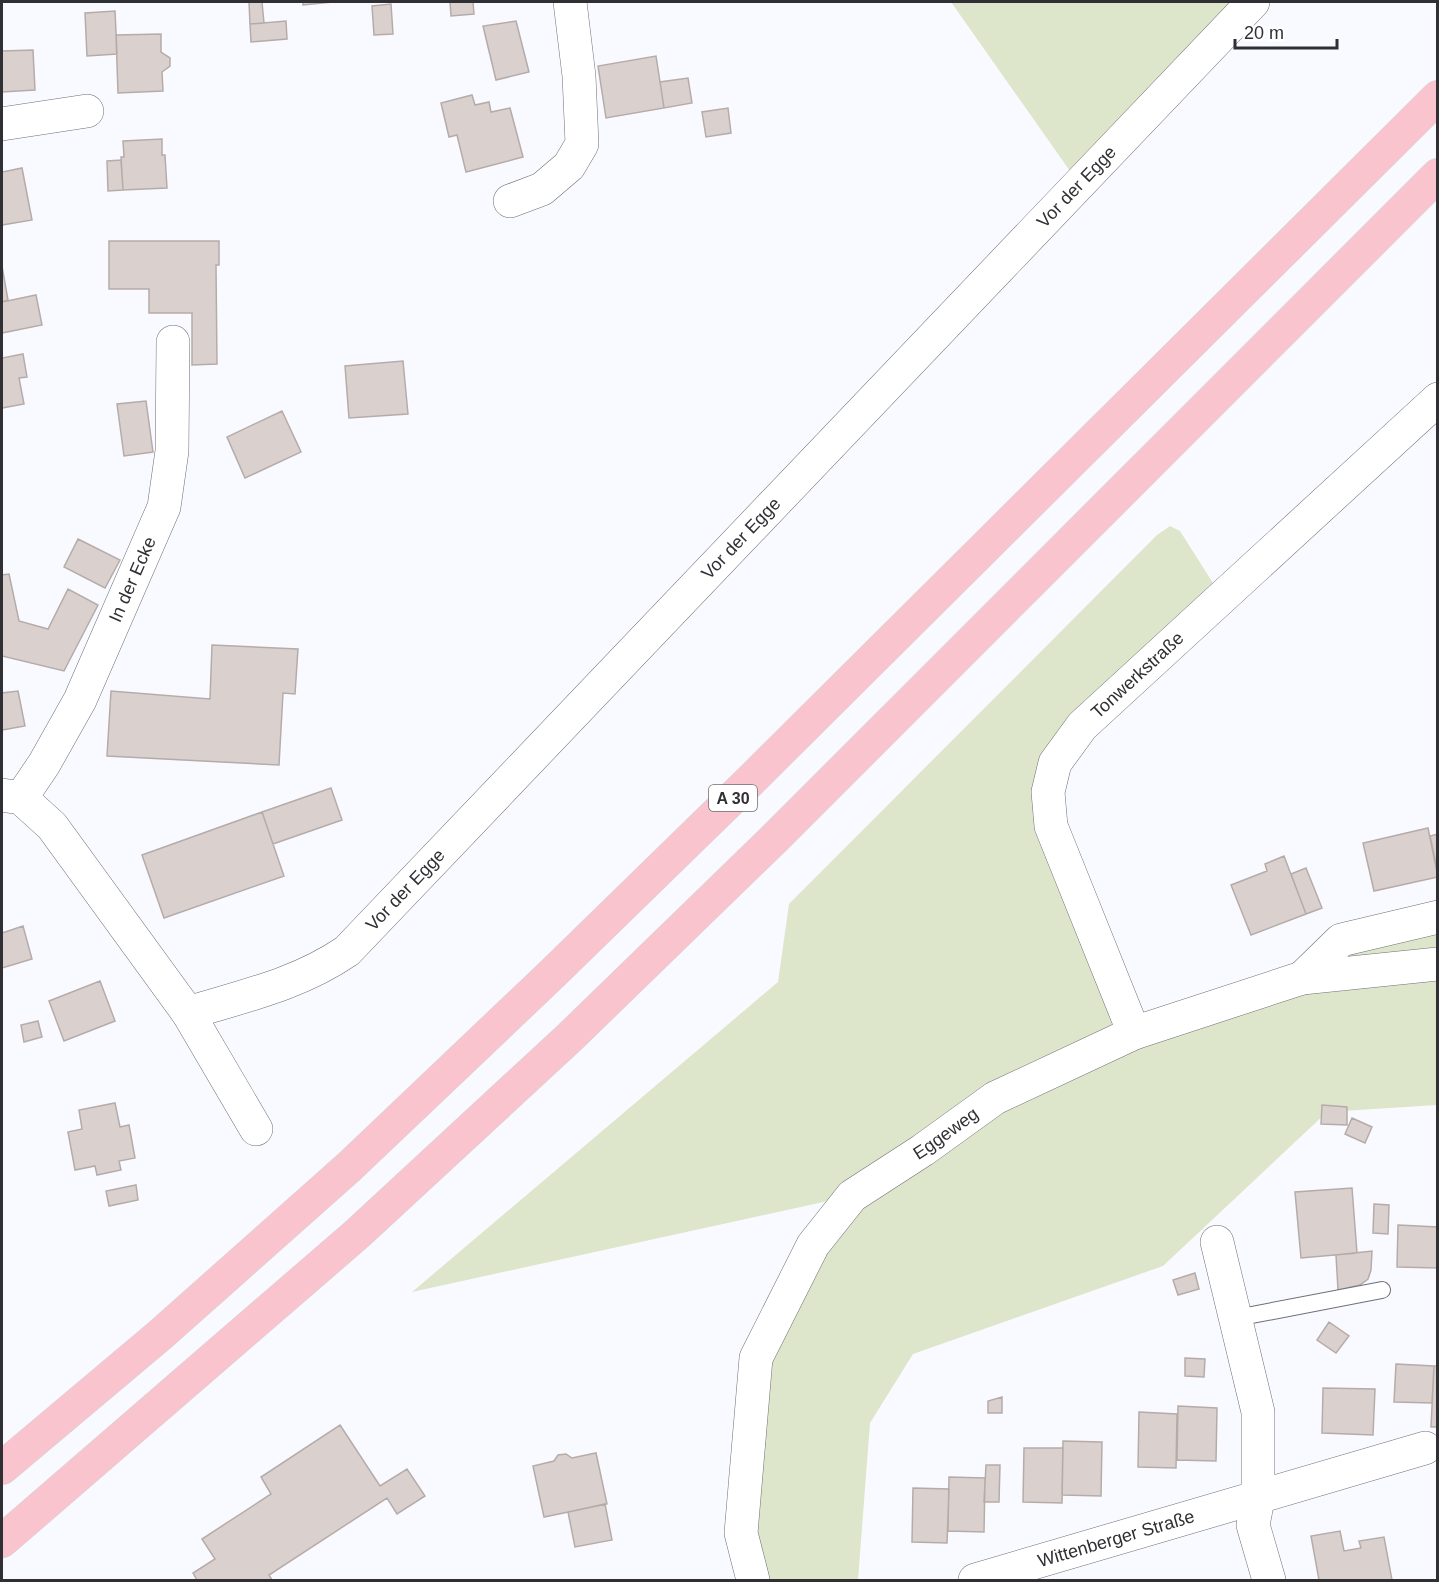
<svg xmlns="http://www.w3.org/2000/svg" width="1439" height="1582" viewBox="0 0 1439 1582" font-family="Arial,sans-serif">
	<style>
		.green { fill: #dde6ca }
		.building { fill: #dad1ce; stroke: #b5aca9; stroke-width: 1.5 }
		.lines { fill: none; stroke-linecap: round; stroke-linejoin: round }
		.lane-casing { stroke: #6e6f76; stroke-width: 18 }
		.street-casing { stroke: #6e6f76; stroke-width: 34 }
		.highway-casing { stroke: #d6d6d6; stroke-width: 34 }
		.lane { stroke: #fff; stroke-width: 16 }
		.street { stroke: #fff; stroke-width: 33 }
		.highway { stroke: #f9c4cd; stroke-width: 33 }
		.labels { text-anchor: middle; stroke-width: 6; stroke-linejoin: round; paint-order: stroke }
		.shield { fill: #fff; stroke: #6e6e71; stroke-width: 1.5 }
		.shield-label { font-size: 16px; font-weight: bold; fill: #303034 }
		.street-label { font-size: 18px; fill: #303034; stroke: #fff }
	</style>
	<rect width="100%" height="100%" fill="#f9faff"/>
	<path class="green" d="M 951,2 L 1234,2 L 1070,171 Z
		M 1170,526 L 1180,531 L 1220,594 L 1044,758 L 1140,1034 L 1339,948 L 1437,923 L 1437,1105 L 1327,1112 L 1163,1266 L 913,1354 L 870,1423 L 858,1580 L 765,1580 L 752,1531 L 764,1362 L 821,1252 L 878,1190 L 412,1292 L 778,982 L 789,904 L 1157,535 Z"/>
	<path class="building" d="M 249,2 L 262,2 L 264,23 L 250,24 Z
		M 303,2 L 333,2 L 303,5 Z
		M 450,2 L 473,2 L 474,14 L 451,16 Z
		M 391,4 L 393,34 L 374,35 L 372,6 Z
		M 115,11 L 117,54 L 87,56 L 85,13 Z
		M 286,21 L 287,39 L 251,42 L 250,24 Z
		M 516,21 L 529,72 L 496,80 L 483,26 Z
		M 161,34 L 161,52 L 170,58 L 170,66 L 162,72 L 163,91 L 118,93 L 116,35 Z
		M 33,50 L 35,90 L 2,92 L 2,51 Z
		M 656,56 L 664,108 L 606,118 L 598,66 Z
		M 688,78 L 692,103 L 664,108 L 660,82 Z
		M 472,95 L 475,105 L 489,102 L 491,112 L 510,108 L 523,157 L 466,172 L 457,135 L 449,137 L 441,103 Z
		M 728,108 L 731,133 L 706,137 L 702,112 Z
		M 162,139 L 162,155 L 165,155 L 167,188 L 123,190 L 121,157 L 124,157 L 123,141 Z
		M 121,160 L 123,190 L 108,191 L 107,161 Z
		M 22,168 L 32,220 L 2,225 L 2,172 Z
		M 109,241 L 219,241 L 219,265 L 216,265 L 217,364 L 192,365 L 192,313 L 149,313 L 149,289 L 109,289 Z
		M 2,266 L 8,300 L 2,302 Z
		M 36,295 L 42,325 L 2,333 L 2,302 Z
		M 23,354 L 27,377 L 19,378 L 24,404 L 2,408 L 2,358 Z
		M 403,361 L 408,414 L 349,418 L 345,366 Z
		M 146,401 L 153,452 L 124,456 L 117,404 Z
		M 282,411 L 301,452 L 245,478 L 227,437 Z
		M 78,539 L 120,560 L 105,588 L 64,567 Z
		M 9,574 L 19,621 L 48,629 L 68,589 L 98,605 L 64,671 L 2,656 L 2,575 Z
		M 212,645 L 298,649 L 295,694 L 283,693 L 279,765 L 107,756 L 111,691 L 210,699 Z
		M 18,691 L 25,726 L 2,730 L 2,693 Z
		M 331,788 L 342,820 L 273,844 L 262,812 Z
		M 262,812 L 284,876 L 164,918 L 142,855 Z
		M 1428,828 L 1438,877 L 1374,891 L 1363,843 Z
		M 1438,834 L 1438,869 L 1437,869 L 1430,836 Z
		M 1284,856 L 1306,914 L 1251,935 L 1231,885 L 1267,871 L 1265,864 Z
		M 1306,868 L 1322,908 L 1306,914 L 1291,874 Z
		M 23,926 L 32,959 L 2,968 L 2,933 Z
		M 100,981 L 115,1021 L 64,1041 L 49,1001 Z
		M 38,1021 L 42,1037 L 24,1042 L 21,1025 Z
		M 115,1103 L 120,1127 L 129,1125 L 135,1158 L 119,1161 L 121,1170 L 97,1175 L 95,1166 L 75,1170 L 68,1132 L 82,1129 L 79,1110 Z
		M 1322,1105 L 1347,1107 L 1347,1125 L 1321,1124 Z
		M 1352,1118 L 1372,1127 L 1365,1143 L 1345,1134 Z
		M 136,1185 L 138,1200 L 109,1206 L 106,1191 Z
		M 1352,1188 L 1357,1253 L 1301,1258 L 1295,1192 Z
		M 1374,1204 L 1389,1205 L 1388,1234 L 1373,1233 Z
		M 1398,1225 L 1438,1227 L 1438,1268 L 1397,1267 Z
		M 1372,1251 L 1371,1270 L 1368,1279 L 1360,1285 L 1338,1290 L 1336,1255 Z
		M 1195,1273 L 1199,1289 L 1178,1295 L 1173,1280 Z
		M 1329,1322 L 1349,1336 L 1336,1353 L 1317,1340 Z
		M 1185,1358 L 1205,1359 L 1204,1377 L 1185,1376 Z
		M 1396,1364 L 1434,1366 L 1432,1403 L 1394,1402 Z
		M 1434,1366 L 1438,1366 L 1438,1427 L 1431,1427 Z
		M 1323,1388 L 1375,1389 L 1373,1435 L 1322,1433 Z
		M 1002,1397 L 1002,1413 L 988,1413 L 988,1401 Z
		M 1178,1406 L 1217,1408 L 1216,1461 L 1177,1460 Z
		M 1139,1412 L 1177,1414 L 1176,1468 L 1138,1467 Z
		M 340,1425 L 380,1486 L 407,1469 L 425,1496 L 397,1514 L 387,1498 L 269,1575 L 272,1580 L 197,1580 L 193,1573 L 215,1559 L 202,1539 L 271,1494 L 261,1477 Z
		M 1063,1441 L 1102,1442 L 1101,1496 L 1062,1495 Z
		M 1024,1448 L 1063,1448 L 1062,1503 L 1023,1502 Z
		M 596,1453 L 607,1504 L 544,1517 L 533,1466 L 554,1461 L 558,1455 L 566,1454 L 572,1458 Z
		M 986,1465 L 1000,1465 L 999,1502 L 984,1502 Z
		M 949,1477 L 985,1478 L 984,1532 L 948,1531 Z
		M 913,1488 L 949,1489 L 947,1543 L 912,1542 Z
		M 605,1504 L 612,1540 L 575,1547 L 568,1512 Z
		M 1340,1531 L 1344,1551 L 1361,1548 L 1359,1541 L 1384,1537 L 1392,1580 L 1319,1580 L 1311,1536 Z"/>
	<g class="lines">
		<defs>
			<path id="lane" d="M 1236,1318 L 1382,1290"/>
			<g id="street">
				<path d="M 2,124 L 87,111"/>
				<path d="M 510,201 L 542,189 L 569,166 L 582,144 L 579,76 L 570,2"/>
				<path d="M 2,795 L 21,798 L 52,826 L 188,1013 L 256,1129"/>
				<path id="s1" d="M 21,798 L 44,764 L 80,700 L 164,507 L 172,451 L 173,342"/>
				<path d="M 1302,978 L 1341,940 L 1438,917"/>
				<path id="s2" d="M 188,1013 C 244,996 299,984 347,951 L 1253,2"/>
				<path id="s3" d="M 1134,1033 L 1051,826 L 1048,792 L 1055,763 L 1082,726 L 1438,399"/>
				<path d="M 1217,1242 L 1258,1412 L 1258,1499 L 1253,1525 L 1269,1580"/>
				<path id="s4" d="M 753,1580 L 741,1533 L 756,1358 L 813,1245 L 852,1196 L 923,1150 L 995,1098 L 1134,1033 L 1302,978 L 1438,964"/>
				<path id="s5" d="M 975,1580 L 1425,1448"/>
			</g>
			<path id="highway" d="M 2,1468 L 160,1335 L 349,1167 L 552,974 L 750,781 L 1438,97
				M 2,1541 L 357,1234 L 570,1037 L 775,838 L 1438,175"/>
		</defs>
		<use href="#lane" class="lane-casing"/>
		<use href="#street" class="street-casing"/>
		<use href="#highway" class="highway-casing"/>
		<use href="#lane" class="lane"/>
		<use href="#street" class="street"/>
		<use href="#highway" class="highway"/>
	</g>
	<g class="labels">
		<rect class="shield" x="709" y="785" width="48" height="26" rx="4.5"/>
		<g class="shield-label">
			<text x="733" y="804">A 30</text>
		</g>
		<g class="street-label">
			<text dy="6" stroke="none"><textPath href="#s2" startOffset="1228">Vor der Egge</textPath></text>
			<text dy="6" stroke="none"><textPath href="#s2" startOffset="742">Vor der Egge</textPath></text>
			<text dy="6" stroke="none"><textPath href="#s1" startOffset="246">In der Ecke</textPath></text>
			<text dy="6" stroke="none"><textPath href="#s3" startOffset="408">Tonwerkstraße</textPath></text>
			<text dy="6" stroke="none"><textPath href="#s2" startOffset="256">Vor der Egge</textPath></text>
			<text dy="6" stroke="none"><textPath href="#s4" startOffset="526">Eggeweg</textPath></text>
			<text dy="6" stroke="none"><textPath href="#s5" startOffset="147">Wittenberger Straße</textPath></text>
		</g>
	</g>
	<rect width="1439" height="1582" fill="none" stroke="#303034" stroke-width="6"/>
	<path d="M1235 39v9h102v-9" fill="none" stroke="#303034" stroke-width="3"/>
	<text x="1244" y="39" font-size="18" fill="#303034" stroke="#ffffff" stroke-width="4.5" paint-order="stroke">20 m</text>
</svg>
